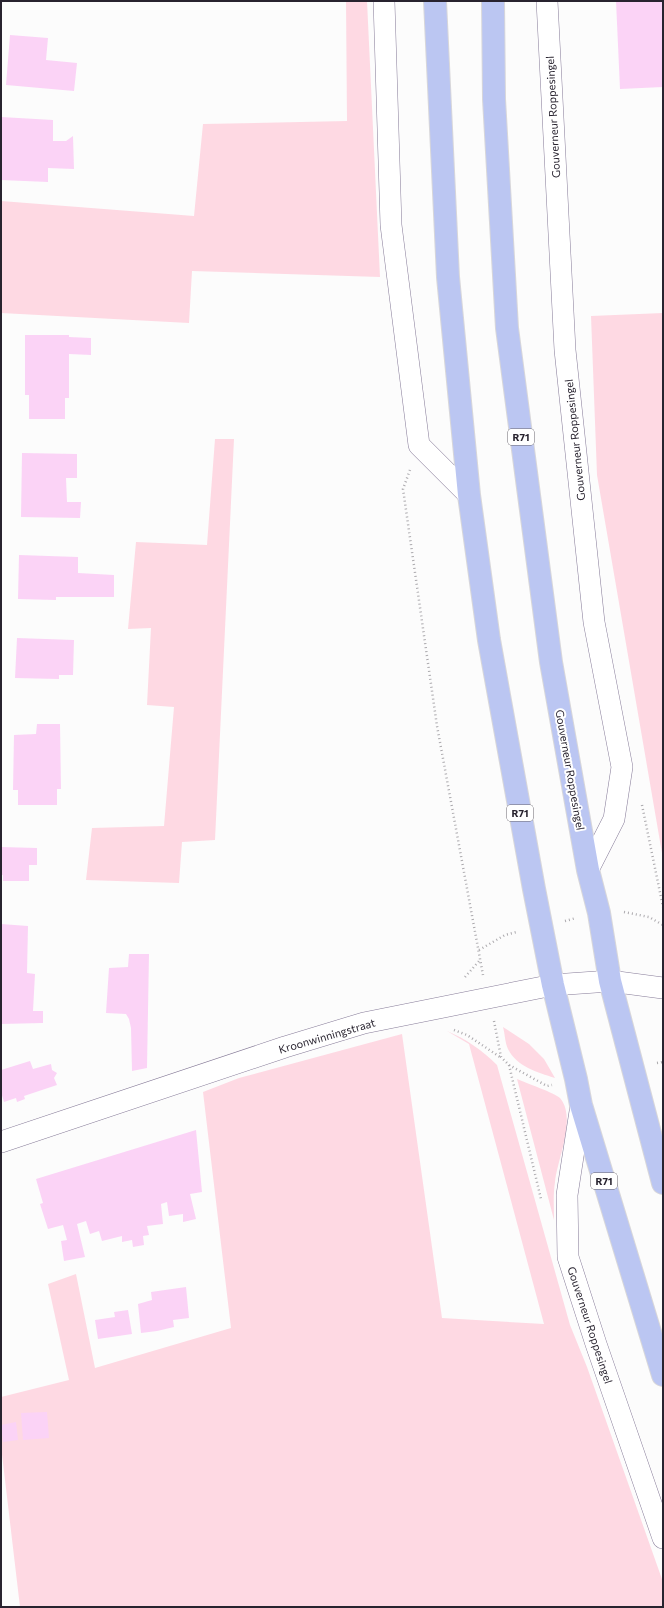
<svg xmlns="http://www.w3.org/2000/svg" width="664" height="1608" viewBox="0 0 664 1608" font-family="Commissioner,sans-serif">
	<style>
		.green { fill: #fed9e3 }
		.building { fill: #fbd3f6 }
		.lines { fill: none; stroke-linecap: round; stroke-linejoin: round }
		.street-casing { stroke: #877c99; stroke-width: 22 }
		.highway-casing { stroke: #d8d7da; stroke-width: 24 }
		.path { stroke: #acaaae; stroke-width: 2.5; stroke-dasharray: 1 3; stroke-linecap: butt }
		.street { stroke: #fff; stroke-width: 21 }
		.highway { stroke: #bbc6f2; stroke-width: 22 }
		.labels { text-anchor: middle; stroke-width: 4; stroke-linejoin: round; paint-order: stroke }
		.shield { fill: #fff; stroke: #68656d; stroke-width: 1 }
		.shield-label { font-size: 10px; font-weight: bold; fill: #28232f }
		.street-label { font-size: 11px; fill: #28232f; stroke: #fff }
	</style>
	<rect width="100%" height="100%" fill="#fcfcfc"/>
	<path class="green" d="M 346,1 L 367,1 L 380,277 L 192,271 L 189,323 L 1,313 L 1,201 L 194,216 L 203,124 L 347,121 Z
		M 663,313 L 663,859 L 597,475 L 591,316 Z
		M 215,439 L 234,439 L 215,840 L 182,842 L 179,883 L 86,880 L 92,828 L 164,826 L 174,707 L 147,705 L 151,628 L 128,629 L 136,542 L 207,545 Z
		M 503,1027 L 529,1044 L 544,1059 L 555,1078 C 537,1072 517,1067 508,1049 C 505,1043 505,1034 503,1027 Z
		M 447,1031 C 466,1039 482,1050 497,1065 L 570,1325 L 587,1367 L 663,1582 L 663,1607 L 20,1607 L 1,1446 L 1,1397 L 69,1380 L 48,1284 L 76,1274 L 95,1368 L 231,1328 L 203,1092 L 239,1078 L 402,1034 L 442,1318 L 544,1324 L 469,1044 Z
		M 517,1079 C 526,1083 555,1093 560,1098 C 577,1118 557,1160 555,1182 C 553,1195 554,1207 554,1220 Z"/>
	<path class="building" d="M 616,1 L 663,1 L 663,87 L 620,89 Z
		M 10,35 L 48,38 L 46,60 L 77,63 L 74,91 L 6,85 Z
		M 1,117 L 53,120 L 53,141 L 66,141 L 73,136 L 74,169 L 48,168 L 48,182 L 1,180 Z
		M 25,335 L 69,335 L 69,337 L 91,338 L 91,355 L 69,354 L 69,398 L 65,398 L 65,419 L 29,419 L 29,395 L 25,395 Z
		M 22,453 L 77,454 L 77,478 L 66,478 L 67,502 L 81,502 L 80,518 L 21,517 Z
		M 19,555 L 78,557 L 78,573 L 114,575 L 114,597 L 56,597 L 56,600 L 18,599 Z
		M 17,638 L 74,640 L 73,675 L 59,675 L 59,679 L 15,678 Z
		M 37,724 L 60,724 L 61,789 L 57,789 L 57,805 L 18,805 L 18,790 L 13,790 L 14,735 L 36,734 Z
		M 1,847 L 37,848 L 37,865 L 29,865 L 29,881 L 3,881 L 3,875 L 1,875 Z
		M 1,924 L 28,926 L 27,973 L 35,974 L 33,1011 L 43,1011 L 43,1023 L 1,1024 Z
		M 129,954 L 149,954 L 147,1068 L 132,1071 L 131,1028 L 129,1019 L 126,1014 L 106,1013 L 109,968 L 128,967 Z
		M 30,1061 L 33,1069 L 51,1064 L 52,1070 L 57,1073 L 54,1078 L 57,1085 L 24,1096 L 25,1099 L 17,1102 L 16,1098 L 4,1102 L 1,1092 L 1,1070 Z
		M 196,1130 L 202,1192 L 190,1194 L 196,1219 L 183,1222 L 183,1214 L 169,1216 L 167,1202 L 161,1204 L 163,1224 L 147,1226 L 149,1235 L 143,1236 L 144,1245 L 133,1247 L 132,1240 L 122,1242 L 122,1236 L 102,1241 L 99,1231 L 90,1234 L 86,1221 L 77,1224 L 85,1257 L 64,1261 L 61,1241 L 67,1240 L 63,1225 L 48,1229 L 40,1204 L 43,1203 L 36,1179 Z
		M 186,1287 L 189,1318 L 173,1320 L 174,1327 L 157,1331 L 141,1333 L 138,1304 L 152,1300 L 151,1292 Z
		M 128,1310 L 132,1334 L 98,1339 L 95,1320 L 115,1317 L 114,1312 Z
		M 47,1412 L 49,1438 L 23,1440 L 21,1413 Z
		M 16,1422 L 18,1440 L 3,1442 L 1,1425 Z"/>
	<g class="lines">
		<defs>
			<path id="street" d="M 384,1 L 391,225 L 419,445 L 469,495
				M 547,1 L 565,350 L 594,622 L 622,767 L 614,819 L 588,870
				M 581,1105 L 567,1195 L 568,1257 L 596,1344 L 663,1538
				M 1,1142 L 285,1047 L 364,1023 L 553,985 L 610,981 L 663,988"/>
			<path id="highway" d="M 435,1 L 448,277 L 469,495 L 489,640 L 534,889 L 553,985 L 576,1079 L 581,1105 L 663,1375
				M 493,1 L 494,99 L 507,328 L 551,662 L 588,870 L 599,913 L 610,981 L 663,1183"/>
		</defs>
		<use href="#street" class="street-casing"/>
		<use href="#highway" class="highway-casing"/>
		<path class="path" d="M 410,470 L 403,489 L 437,726 L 483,975
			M 642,805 L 663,907
			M 624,912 L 649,917 L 663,925
			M 565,921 L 576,918
			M 479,950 L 505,935 L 517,932
			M 465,977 L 480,960
			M 494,1021 L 501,1057 L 509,1065 L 547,1086 L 552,1085
			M 454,1030 L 467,1035 L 500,1057
			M 657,1063 L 663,1062
			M 509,1065 L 541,1199"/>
		<use href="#street" class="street"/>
		<use href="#highway" class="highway"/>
	</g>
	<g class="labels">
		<g class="shield">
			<rect x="508" y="429" width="26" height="16" rx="3"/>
			<rect x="507" y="805" width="26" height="16" rx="3"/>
			<rect x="591" y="1173" width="26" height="16" rx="3"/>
		</g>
		<g class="shield-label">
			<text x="521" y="441">R71</text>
			<text x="520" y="817">R71</text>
			<text x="604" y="1185">R71</text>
		</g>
		<g class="street-label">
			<text transform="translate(553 117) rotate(-93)" y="4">Gouverneur Roppesingel</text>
			<text transform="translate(575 440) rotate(-96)" y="4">Gouverneur Roppesingel</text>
			<text transform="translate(570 770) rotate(80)" y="4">Gouverneur Roppesingel</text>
			<text transform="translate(327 1036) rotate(-16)" y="4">Kroonwinningstraat</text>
			<text transform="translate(590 1325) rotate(72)" y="4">Gouverneur Roppesingel</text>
		</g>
	</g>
	<rect width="664" height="1608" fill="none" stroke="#28232f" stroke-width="4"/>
</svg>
